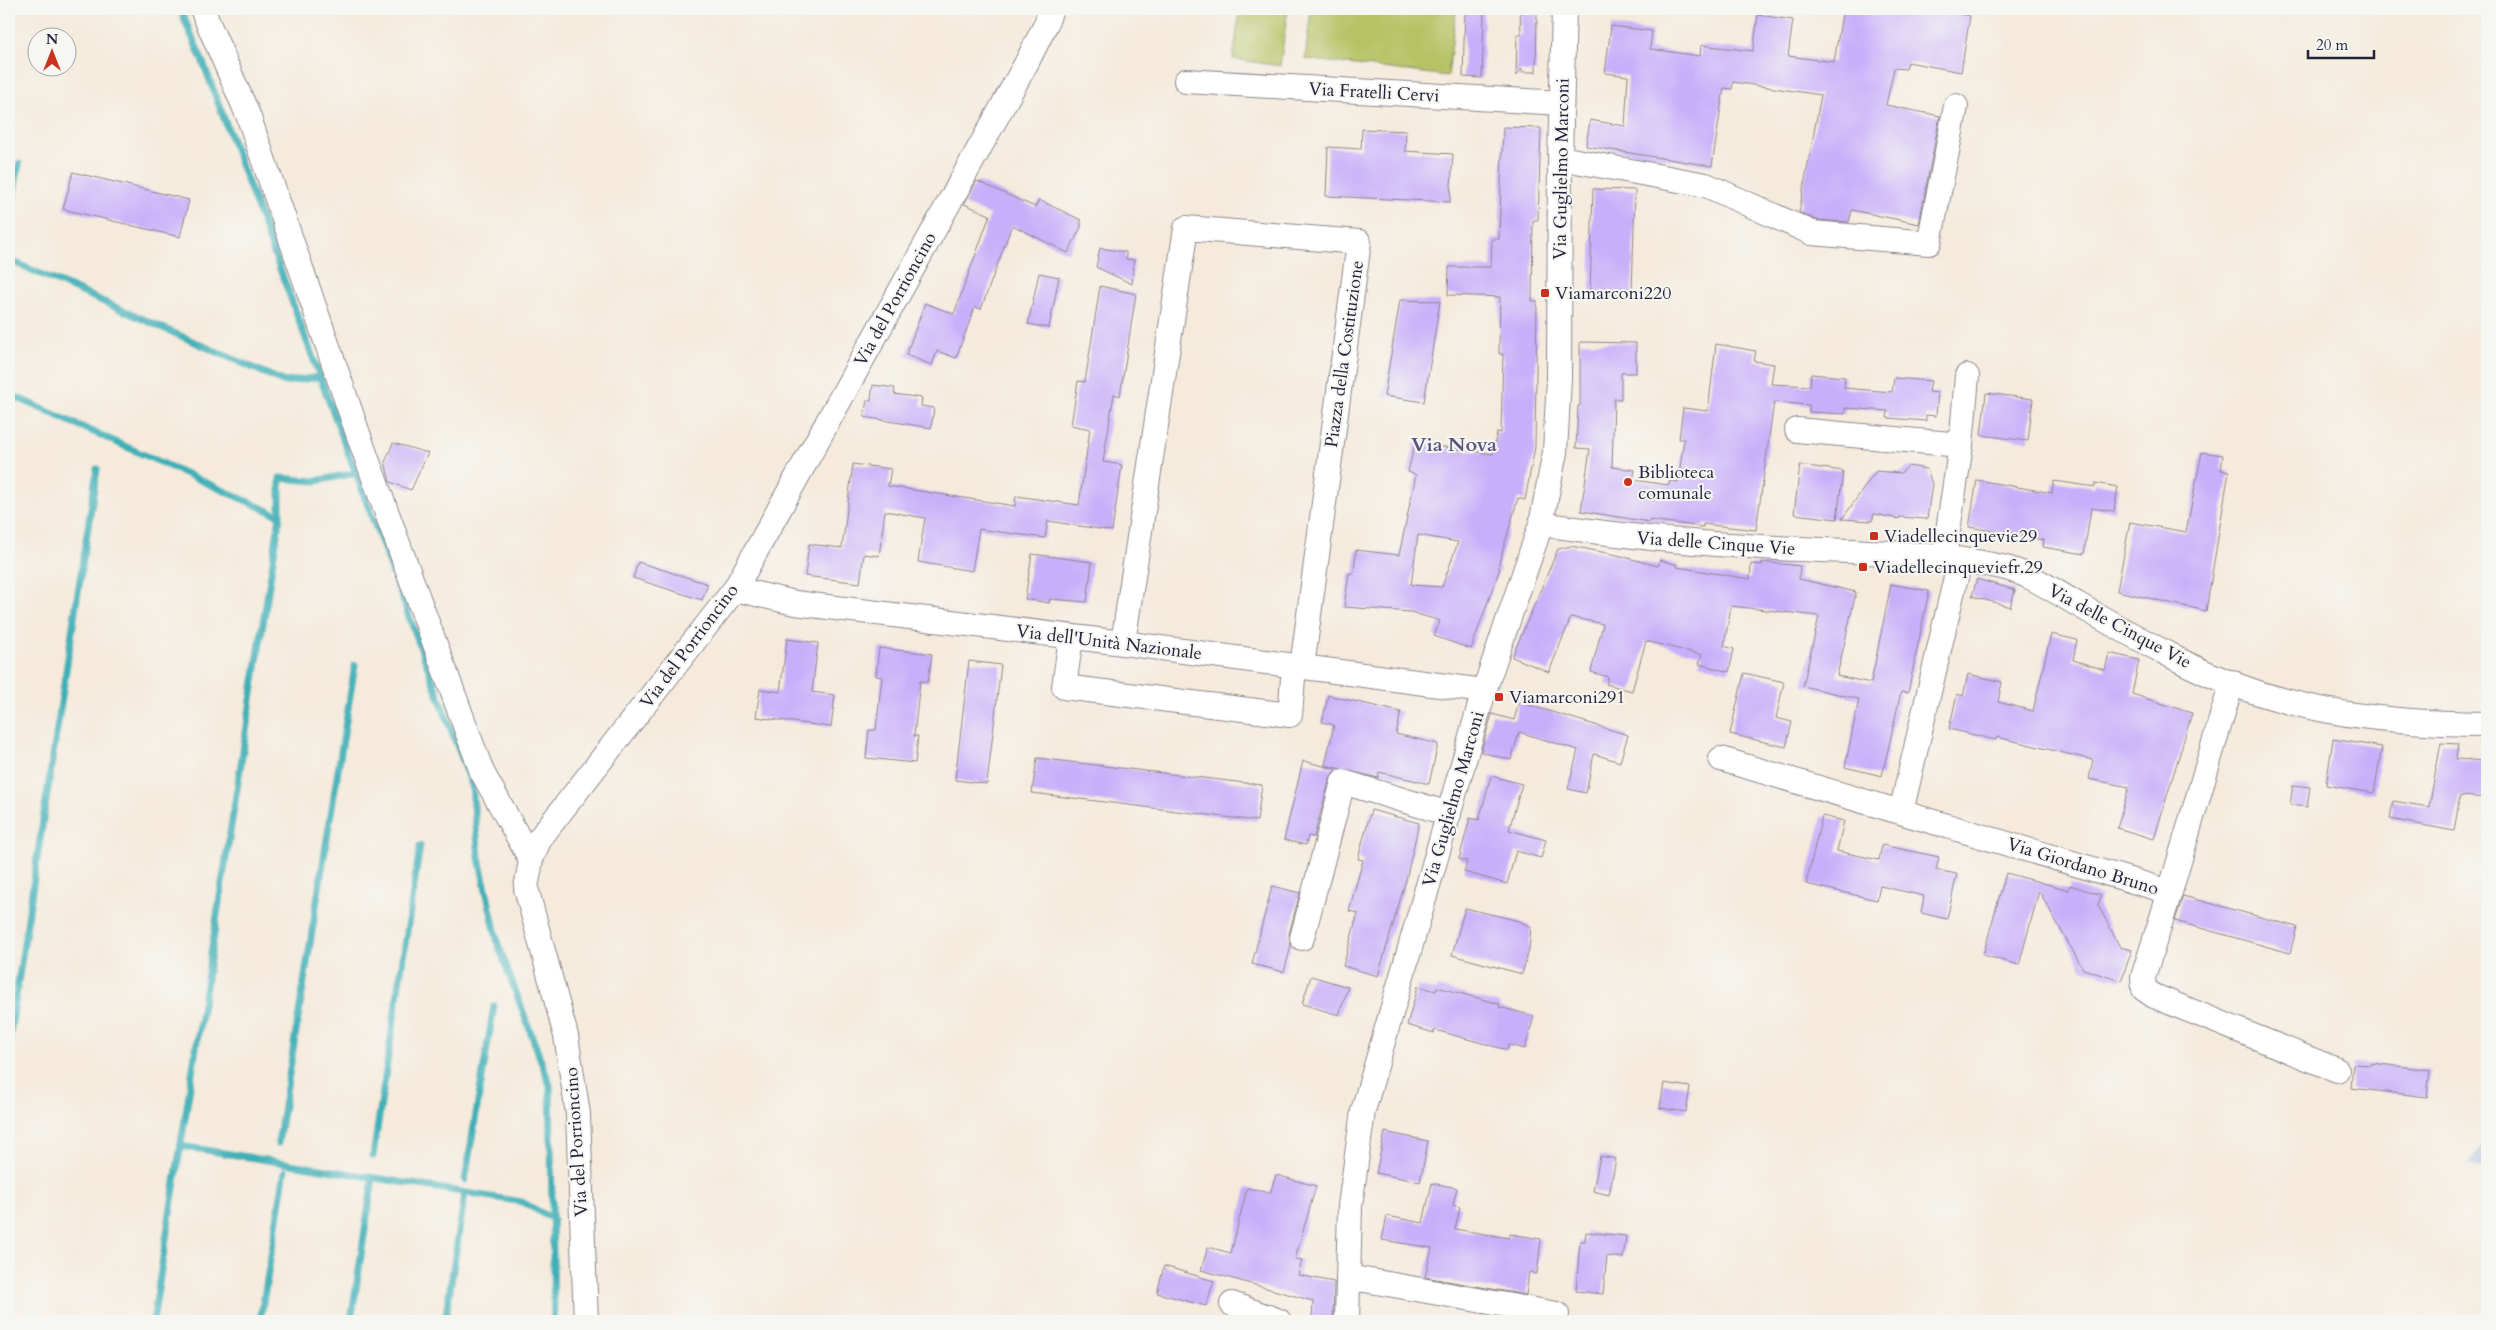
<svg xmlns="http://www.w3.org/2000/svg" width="2496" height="1330" viewBox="0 0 2496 1330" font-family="Cardo,serif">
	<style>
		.industrial { fill: #b8c5de }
		.green { fill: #b6c264; stroke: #6c7250 }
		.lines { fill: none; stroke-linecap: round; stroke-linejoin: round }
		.stream { stroke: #3fb0b8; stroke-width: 7 }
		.building { fill: #c8affa; fill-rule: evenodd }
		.minor-casing { stroke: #8c868b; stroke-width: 26 }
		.minor { stroke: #fff; stroke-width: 24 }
		.poi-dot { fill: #c8321e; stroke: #f6f6f2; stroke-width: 2 }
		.labels { text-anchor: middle; stroke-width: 4; stroke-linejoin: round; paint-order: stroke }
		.street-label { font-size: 18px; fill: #22223b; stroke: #f6f6f2 }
		.poi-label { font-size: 18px; fill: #22223b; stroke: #f6f6f2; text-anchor: start }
		.quarter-label { font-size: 20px; font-weight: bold; fill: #5c537e; stroke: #f6f6f2 }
	</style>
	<rect width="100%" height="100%" fill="#f6f6f2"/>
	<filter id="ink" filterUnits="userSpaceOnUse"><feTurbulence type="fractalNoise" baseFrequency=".02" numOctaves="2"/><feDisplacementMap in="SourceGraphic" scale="10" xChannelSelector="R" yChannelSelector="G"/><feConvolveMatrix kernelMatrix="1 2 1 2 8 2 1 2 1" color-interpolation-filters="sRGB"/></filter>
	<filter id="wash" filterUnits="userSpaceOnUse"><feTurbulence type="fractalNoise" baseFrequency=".0096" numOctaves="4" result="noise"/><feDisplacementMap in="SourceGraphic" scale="20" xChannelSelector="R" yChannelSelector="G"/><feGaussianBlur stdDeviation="1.12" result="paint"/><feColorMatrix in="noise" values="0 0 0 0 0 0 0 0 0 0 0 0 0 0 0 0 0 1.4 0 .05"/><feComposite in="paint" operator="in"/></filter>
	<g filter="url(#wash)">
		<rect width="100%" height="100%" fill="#f5eadb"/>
		<path class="industrial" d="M 2487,1137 L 2487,1169 L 2468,1165 Z"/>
		<path class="green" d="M 1240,9 L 1288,9 L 1280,66 L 1233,59 Z
			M 1311,9 L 1456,9 L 1448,76 L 1305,59 Z"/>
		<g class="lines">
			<path class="stream" d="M 180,9 L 203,62 L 472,786 L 479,858 L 498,944 L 550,1085 L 554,1321
				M 9,220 L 19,164
				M 9,260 L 285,382 L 320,377
				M 9,394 L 280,516
				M 9,1041 L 97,469
				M 278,1143 L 355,665
				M 181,1146 L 522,1202 L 553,1219
				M 373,1156 L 420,846
				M 465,1180 L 494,1006
				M 153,1321 L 280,516 L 280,478 L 315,481 L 356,473
				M 260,1321 L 285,1171
				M 351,1321 L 373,1178
				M 445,1321 L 465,1193"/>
		</g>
		<g id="blocks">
			<path class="building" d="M 1520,9 L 1537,9 L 1536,72 L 1522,72 L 1522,69 L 1516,76 L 1517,35 L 1521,35 Z
				M 1843,9 L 1934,9 L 1970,16 L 1961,72 L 1908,62 L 1906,69 L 1894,68 L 1886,105 L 1940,116 L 1919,224 L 1852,210 L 1849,222 L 1816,220 L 1799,212 L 1821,95 L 1733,82 L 1732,89 L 1724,88 L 1712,166 L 1586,146 L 1590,120 L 1625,126 L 1628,76 L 1605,73 L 1611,26 L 1652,31 L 1650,49 L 1700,56 L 1701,45 L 1753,51 L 1758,15 L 1793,20 L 1788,56 L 1834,62 Z
				M 1465,10 L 1484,11 L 1482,78 L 1463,77 Z
				M 1503,127 L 1541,128 L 1538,220 L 1533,220 L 1532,301 L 1537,301 L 1535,447 L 1525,500 L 1518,498 L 1498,567 L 1500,568 L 1471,649 L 1434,636 L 1440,621 L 1411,612 L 1344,607 L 1349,573 L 1354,573 L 1356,550 L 1399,555 L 1416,475 L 1408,472 L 1415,443 L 1493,454 L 1497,432 L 1501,433 L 1503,354 L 1499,354 L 1500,297 L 1448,295 L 1449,267 L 1491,267 L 1492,239 L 1499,239 ZM 1418,535 L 1458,542 L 1442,587 L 1411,585 Z
				M 1362,129 L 1406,131 L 1405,151 L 1453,154 L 1450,202 L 1326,196 L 1328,147 L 1361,149 Z
				M 73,172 L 189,200 L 180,237 L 63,209 Z
				M 977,181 L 1035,207 L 1039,200 L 1081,220 L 1081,227 L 1068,253 L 1012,225 L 981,309 L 975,307 L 956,358 L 937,351 L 932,365 L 906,355 L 925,303 L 954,314 L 990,215 L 964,204 Z
				M 1593,189 L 1635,190 L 1632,295 L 1590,294 Z
				M 1100,248 L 1126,252 L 1126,259 L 1134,260 L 1132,284 L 1096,267 Z
				M 1039,273 L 1059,277 L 1049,328 L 1028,324 Z
				M 1100,286 L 1136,294 L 1120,396 L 1114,394 L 1103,462 L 1122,465 L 1112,531 L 1048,521 L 1045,538 L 979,529 L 972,571 L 918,562 L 925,518 L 885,511 L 879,556 L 864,554 L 860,583 L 805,576 L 809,544 L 842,548 L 853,464 L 891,469 L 888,486 L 1015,506 L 1016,496 L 1079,505 L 1090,429 L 1071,425 L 1078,381 L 1085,382 Z
				M 1400,300 L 1440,301 L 1424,402 L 1384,396 Z
				M 1580,342 L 1636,343 L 1636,373 L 1621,373 L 1621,399 L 1614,399 L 1612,467 L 1635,470 L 1633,480 L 1669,485 L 1670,481 L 1678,482 L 1684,439 L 1679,439 L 1683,408 L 1708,411 L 1716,344 L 1756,351 L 1754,361 L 1774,364 L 1771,384 L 1810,386 L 1811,374 L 1845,377 L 1844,388 L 1892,392 L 1894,378 L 1931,381 L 1929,392 L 1938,393 L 1936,416 L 1926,415 L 1926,421 L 1887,418 L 1888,411 L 1845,408 L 1845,414 L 1809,412 L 1809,405 L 1774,402 L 1756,530 L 1703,524 L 1703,527 L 1650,520 L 1650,522 L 1581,511 L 1590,449 L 1576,448 L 1578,406 L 1580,406 Z
				M 873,385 L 895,388 L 894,394 L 922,398 L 921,406 L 934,408 L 931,428 L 864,417 L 867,400 L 871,400 Z
				M 1986,393 L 2033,399 L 2028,441 L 1981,435 Z
				M 393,443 L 428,453 L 411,490 L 390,482 L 385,462 Z
				M 2202,452 L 2223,455 L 2221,470 L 2229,471 L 2206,611 L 2117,591 L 2130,522 L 2186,532 Z
				M 1800,465 L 1843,471 L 1837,519 L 1794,514 Z
				M 1908,466 L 1927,469 L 1932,484 L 1927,519 L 1899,517 L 1899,519 L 1874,514 L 1872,521 L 1842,519 L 1876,471 L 1901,473 Z
				M 1977,480 L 2052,493 L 2054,481 L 2095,487 L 2095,483 L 2118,487 L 2114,511 L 2091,508 L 2084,554 L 2043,547 L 2044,540 L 1969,527 Z
				M 1571,546 L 1617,555 L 1658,566 L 1660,560 L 1678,565 L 1677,567 L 1750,579 L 1751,564 L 1762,565 L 1762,562 L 1800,566 L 1799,579 L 1856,592 L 1837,676 L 1871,683 L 1891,584 L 1929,591 L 1908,693 L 1901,692 L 1882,776 L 1845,767 L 1859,699 L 1803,686 L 1819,616 L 1731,606 L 1724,646 L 1734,649 L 1729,672 L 1699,664 L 1702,655 L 1646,641 L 1632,691 L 1606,684 L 1608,677 L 1591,672 L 1603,624 L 1571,617 L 1549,672 L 1512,657 L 1558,549 Z
				M 1032,554 L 1092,562 L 1087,602 L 1050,599 L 1049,603 L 1025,599 Z
				M 638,562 L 708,584 L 702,600 L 633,578 Z
				M 1977,579 L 2015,590 L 2010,607 L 1972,596 Z
				M 2051,634 L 2077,640 L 2073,660 L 2105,670 L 2109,653 L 2139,660 L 2132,694 L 2192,713 L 2154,839 L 2117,828 L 2129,787 L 2089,779 L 2093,760 L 1997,737 L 1996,740 L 1949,729 L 1957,694 L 1963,696 L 1968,674 L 2002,682 L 1998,702 L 2033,711 Z
				M 787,639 L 818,643 L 812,692 L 835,695 L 831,727 L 756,717 L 760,689 L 780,692 Z
				M 879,648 L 932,654 L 928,682 L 920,681 L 914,736 L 918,736 L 915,763 L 866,758 L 869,730 L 876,730 L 882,677 L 876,676 Z
				M 969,661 L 1001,665 L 987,784 L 955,780 Z
				M 1744,673 L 1784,682 L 1776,718 L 1792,722 L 1786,747 L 1730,734 Z
				M 1328,695 L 1401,712 L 1396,734 L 1438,744 L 1429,784 L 1379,772 L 1378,778 L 1325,765 L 1334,725 L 1322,722 Z
				M 1519,702 L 1628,735 L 1620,762 L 1594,754 L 1586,793 L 1568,789 L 1578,750 L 1519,732 L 1511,760 L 1481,752 L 1492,714 L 1514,720 Z
				M 2333,739 L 2382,747 L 2374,793 L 2326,785 Z
				M 2441,743 L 2458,744 L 2456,759 L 2487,761 L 2487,798 L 2460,796 L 2454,831 L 2390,819 L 2393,801 L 2429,807 Z
				M 1037,758 L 1262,785 L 1257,821 L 1032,793 Z
				M 1303,761 L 1336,769 L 1330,778 L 1314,837 L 1308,836 L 1306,845 L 1284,840 Z
				M 1491,776 L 1522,784 L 1509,830 L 1546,840 L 1541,858 L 1516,851 L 1507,884 L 1464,872 L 1467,861 L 1459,859 L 1470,818 L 1479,820 Z
				M 2293,785 L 2310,787 L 2307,807 L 2290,805 Z
				M 1371,810 L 1419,823 L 1406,880 L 1378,976 L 1343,966 L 1358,913 L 1349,911 L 1363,860 L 1358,859 Z
				M 1822,816 L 1844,821 L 1837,851 L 1879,860 L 1882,845 L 1939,857 L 1936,870 L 1957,874 L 1947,919 L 1921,913 L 1924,896 L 1880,886 L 1877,900 L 1806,884 Z
				M 2006,873 L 2069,890 L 2070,885 L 2101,895 L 2098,905 L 2120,947 L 2132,950 L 2121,981 L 2083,969 L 2039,891 L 2019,965 L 1983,955 Z
				M 1272,886 L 1300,893 L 1289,934 L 1291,946 L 1284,972 L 1252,964 Z
				M 2183,896 L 2297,927 L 2290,953 L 2175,921 Z
				M 1465,908 L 1519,921 L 1531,927 L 1529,950 L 1522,974 L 1452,955 Z
				M 1311,976 L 1348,987 L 1339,1015 L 1302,1004 Z
				M 1418,986 L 1436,991 L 1437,987 L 1500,1004 L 1499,1007 L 1534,1016 L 1525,1049 L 1509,1045 L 1507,1050 L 1435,1030 L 1434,1033 L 1407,1025 Z
				M 2372,1063 L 2430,1070 L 2427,1097 L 2351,1088 L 2353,1064 L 2372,1065 Z
				M 1664,1083 L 1690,1087 L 1686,1112 L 1660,1108 Z
				M 1385,1132 L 1428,1141 L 1420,1182 L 1376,1173 Z
				M 1600,1156 L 1616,1159 L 1609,1195 L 1593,1191 Z
				M 1276,1175 L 1316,1186 L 1295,1259 L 1302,1260 L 1298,1275 L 1334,1282 L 1333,1321 L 1312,1321 L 1313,1301 L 1201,1270 L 1208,1247 L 1231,1253 L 1247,1188 L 1270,1193 Z
				M 1432,1183 L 1457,1188 L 1453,1205 L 1460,1207 L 1455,1229 L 1509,1238 L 1510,1234 L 1541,1239 L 1537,1274 L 1529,1272 L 1526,1295 L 1425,1277 L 1432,1248 L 1382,1240 L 1387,1216 L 1423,1223 Z
				M 1586,1232 L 1626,1236 L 1623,1258 L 1607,1256 L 1603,1294 L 1576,1291 L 1580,1241 L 1585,1241 Z
				M 1164,1266 L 1214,1281 L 1206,1306 L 1157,1293 Z"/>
		</g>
	</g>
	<g filter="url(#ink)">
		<use href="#blocks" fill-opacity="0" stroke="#8c868b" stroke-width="1"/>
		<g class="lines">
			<defs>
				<path id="minor" d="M 202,9 L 248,115 L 363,448 L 482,772 L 531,860
					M 1186,81 L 1561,103
					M 1560,158 L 1706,185 L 1812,233 L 1929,243 L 1956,106
					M 1797,430 L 1961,445
					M 1541,524 C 1620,536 1697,544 1777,548 C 1852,552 1929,551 2002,567 C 2029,573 2054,591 2077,604 C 2110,623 2143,641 2177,659 C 2277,711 2376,723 2487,724
					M 1944,557 L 1961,445 L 1967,376
					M 735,589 L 795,603 L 1123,643 L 1484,691
					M 1071,637 L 1064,687 L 1290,715 L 1294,666
					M 1123,643 L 1186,228 L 1359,242 L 1302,667
					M 1721,759 L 2170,892 L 2232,682
					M 1901,812 L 1960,560
					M 2170,892 L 2143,977 L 2144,989 L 2154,996 L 2337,1070
					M 1302,938 L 1343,782 L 1449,814
					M 1348,1277 L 1557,1314
					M 1232,1304 L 1279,1321
					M 586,1321 L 578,1114 L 566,1036 L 526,888 L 531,860 L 540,838 L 735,589 L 1027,62 L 1046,24 L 1051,9
					M 1347,1321 L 1350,1206 L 1363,1111 L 1484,691 L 1541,524 L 1555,452 L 1559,378 L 1560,158 L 1564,9"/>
			</defs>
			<use href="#minor" class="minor-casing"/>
			<use href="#minor" class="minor"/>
		</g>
	</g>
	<g class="poi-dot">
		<rect x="1540" y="288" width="10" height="10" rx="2.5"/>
		<circle cx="1628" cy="482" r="5"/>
		<rect x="1869" y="531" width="10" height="10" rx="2.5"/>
		<rect x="1858" y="562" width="10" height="10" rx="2.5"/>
		<rect x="1494" y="692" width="10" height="10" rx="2.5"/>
	</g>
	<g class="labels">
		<g class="street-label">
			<text transform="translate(1374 92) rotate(3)" y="6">Via Fratelli Cervi</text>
			<text transform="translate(1561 169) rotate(-89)" y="6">Via Guglielmo Marconi</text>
			<text transform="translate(895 299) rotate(-61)" y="6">Via del Porrioncino</text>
			<text transform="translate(1344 354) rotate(-82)" y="6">Piazza della Costituzione</text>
			<text transform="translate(1716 543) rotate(4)" y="6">Via delle Cinque Vie</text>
			<text transform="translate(2120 626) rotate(28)" y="6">Via delle Cinque Vie</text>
			<text transform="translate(1109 642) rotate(7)" y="6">Via dell'Unità Nazionale</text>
			<text transform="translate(689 646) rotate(-53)" y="6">Via del Porrioncino</text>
			<text transform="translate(1453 799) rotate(-74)" y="6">Via Guglielmo Marconi</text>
			<text transform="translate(2083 866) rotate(17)" y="6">Via Giordano Bruno</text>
			<text transform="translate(576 1142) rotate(-94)" y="6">Via del Porrioncino</text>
		</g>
		<g class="poi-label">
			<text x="1555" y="299">Viamarconi220</text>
			<text x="1638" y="478">Biblioteca<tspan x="1638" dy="21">comunale</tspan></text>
			<text x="1884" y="542">Viadellecinquevie29</text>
			<text x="1873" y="573">Viadellecinqueviefr.29</text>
			<text x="1509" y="703">Viamarconi291</text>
		</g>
		<g class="quarter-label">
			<text x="1454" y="451">Via Nova</text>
		</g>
	</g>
	<rect width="2496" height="1330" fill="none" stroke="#f6f6f2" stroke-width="30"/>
	<g transform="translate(52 52)"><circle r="24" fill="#f6f6f2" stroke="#a1a1a9"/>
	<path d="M0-4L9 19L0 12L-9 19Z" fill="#c8321e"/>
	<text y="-8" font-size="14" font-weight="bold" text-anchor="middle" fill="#22223b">N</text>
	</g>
	<path d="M2308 50v8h66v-8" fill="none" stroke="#22223b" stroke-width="2.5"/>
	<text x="2316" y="50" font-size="15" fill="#22223b" stroke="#f6f6f2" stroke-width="4" paint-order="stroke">20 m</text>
</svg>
